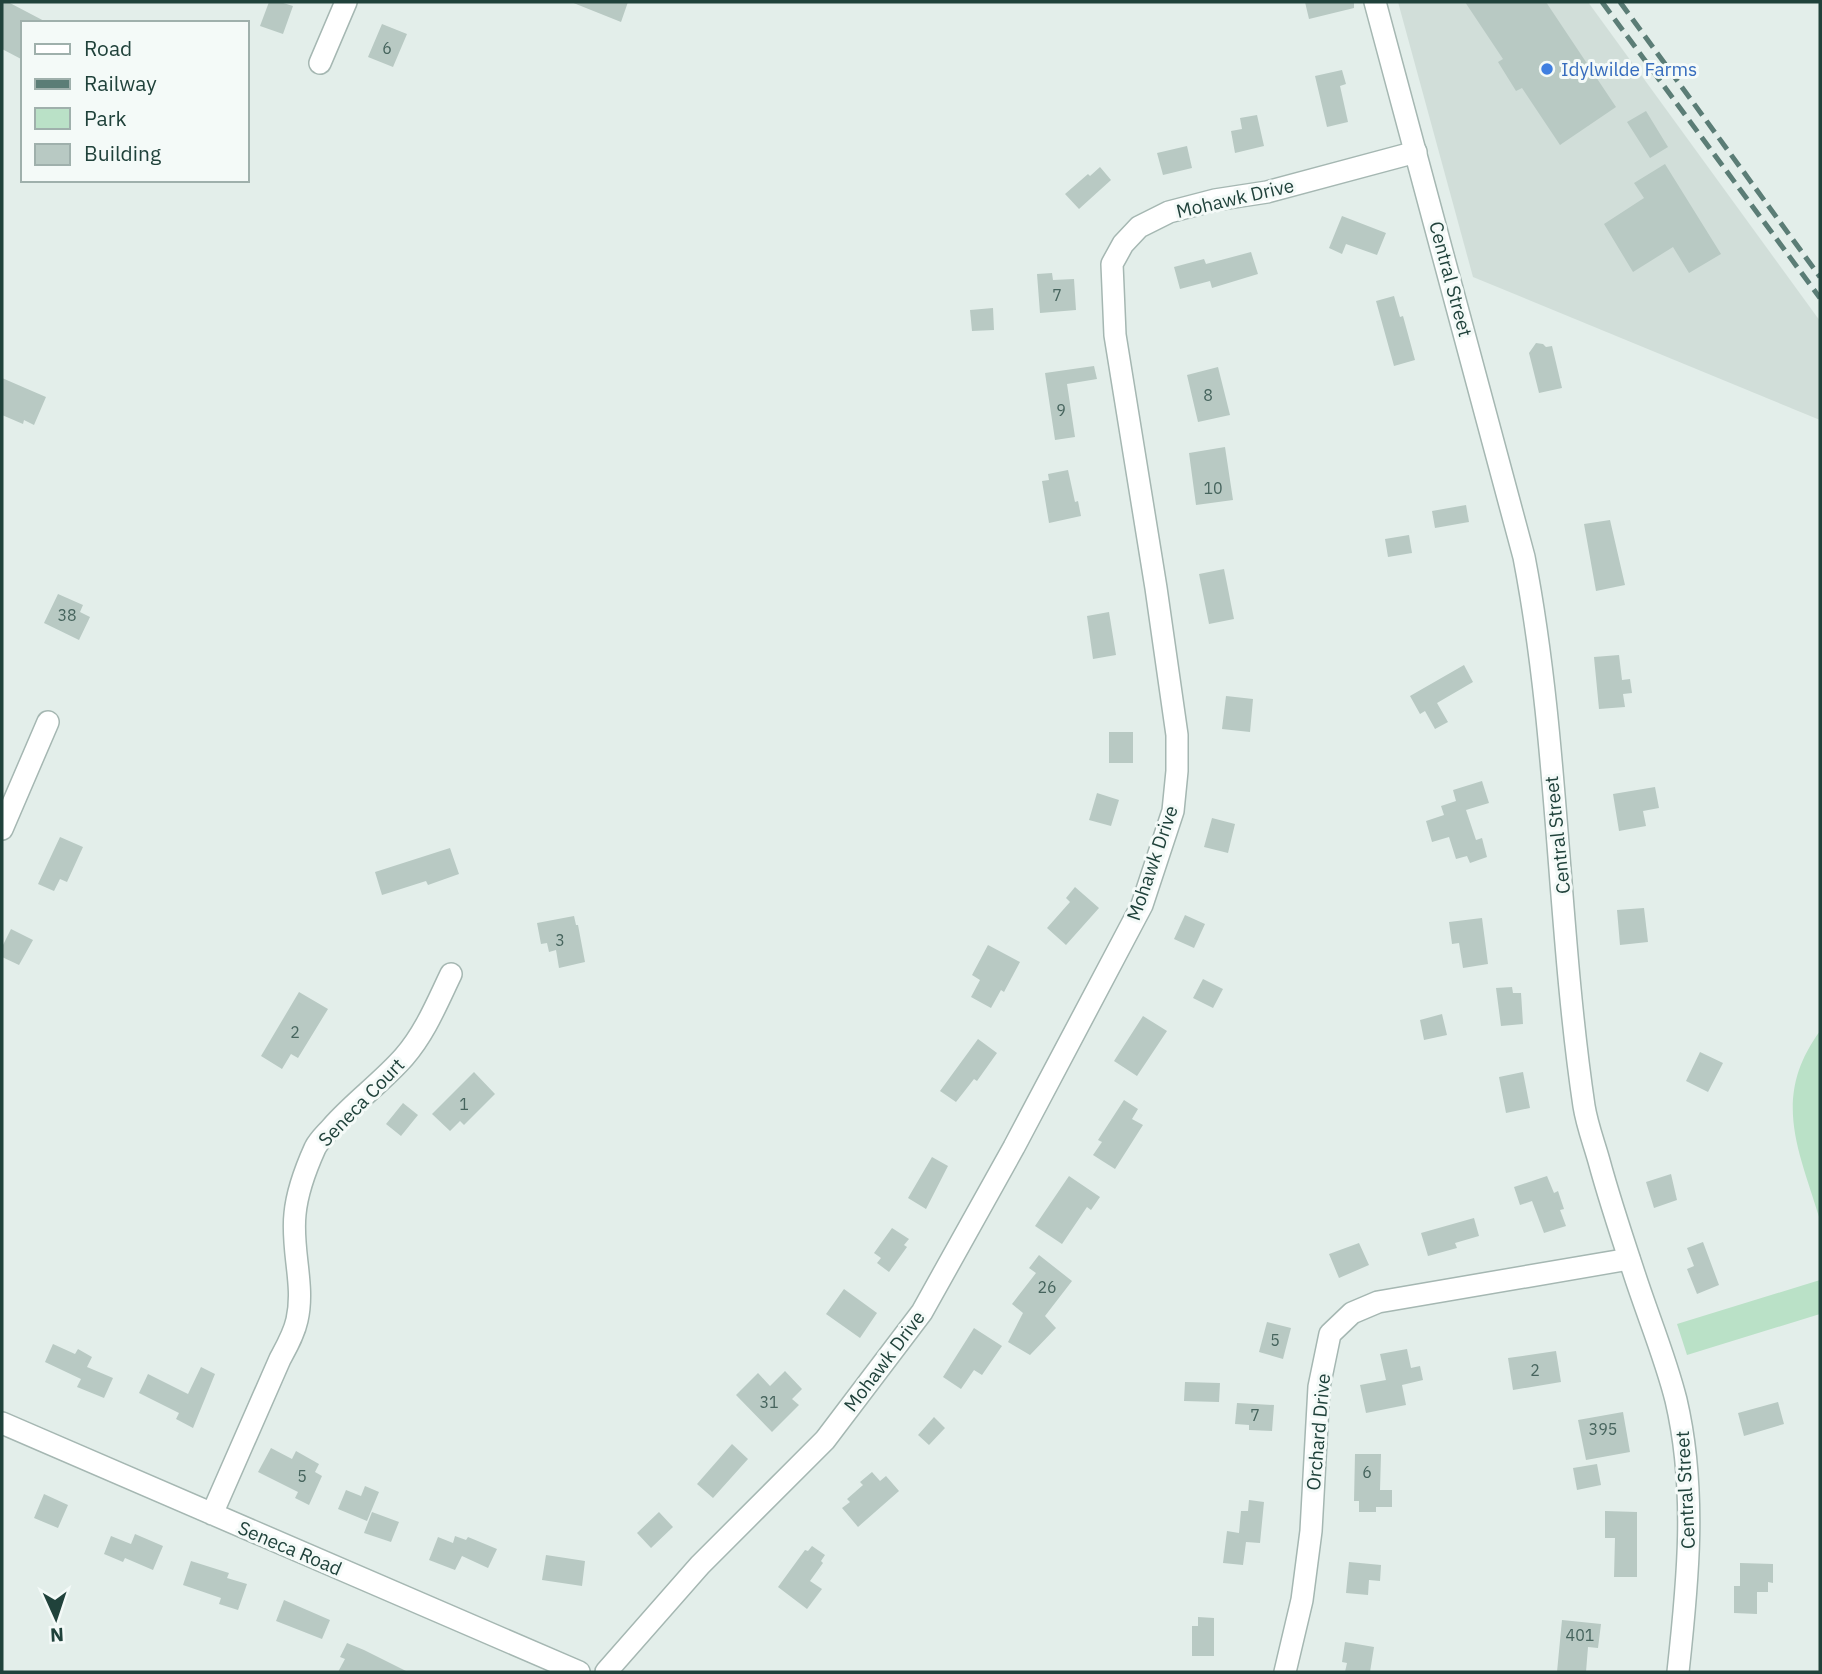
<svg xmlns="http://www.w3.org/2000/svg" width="1822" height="1674" viewBox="0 0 1822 1674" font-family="'IBM Plex Sans',sans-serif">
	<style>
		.built { fill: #d1ded9 }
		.green { fill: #bae1c7 }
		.building { fill: #b8c9c3 }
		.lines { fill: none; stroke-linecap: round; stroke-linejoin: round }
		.minor-casing { stroke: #a5b7b2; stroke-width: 24 }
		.tertiary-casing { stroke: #a5b7b2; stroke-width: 24 }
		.minor { stroke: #fff; stroke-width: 21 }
		.tertiary { stroke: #fff; stroke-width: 21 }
		.rail { stroke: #5b7d76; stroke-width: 5; stroke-dasharray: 14 7; stroke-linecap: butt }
		.shop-dot { fill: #3f7fe0; stroke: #f4faf8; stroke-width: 2.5 }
		.labels { text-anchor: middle; stroke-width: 6; stroke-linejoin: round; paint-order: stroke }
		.number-label { font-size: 16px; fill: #46645d }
		.shop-label { font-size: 19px; fill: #366cbe; stroke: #f4faf8; text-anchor: start }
		.street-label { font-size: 19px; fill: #20423b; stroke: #f4faf8 }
	</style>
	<rect width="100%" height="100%" fill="#e3eeea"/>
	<path class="built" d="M 1398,2 L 1588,2 L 1820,321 L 1820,420 L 1473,277 Z"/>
	<path class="green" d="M 1820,1031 L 1820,1220 C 1799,1150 1771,1098 1820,1031 Z
		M 1820,1280 L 1820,1314 L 1687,1355 L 1677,1324 Z"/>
	<path class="building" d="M 2,2 L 8,2 L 48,23 L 23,23 L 23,60 L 2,49 Z
		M 269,2 L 280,2 L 293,6 L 283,34 L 260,26 Z
		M 571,2 L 628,2 L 621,22 Z
		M 1305,2 L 1354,2 L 1354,8 L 1309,19 Z
		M 1465,2 L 1546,2 L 1616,107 L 1560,145 L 1522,88 L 1516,91 L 1498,62 L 1503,59 Z
		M 382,24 L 407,34 L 393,67 L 368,57 Z
		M 1342,70 L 1346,84 L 1340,86 L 1348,122 L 1327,127 L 1315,76 Z
		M 1646,111 L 1668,147 L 1650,158 L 1627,122 Z
		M 1257,115 L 1264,146 L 1235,153 L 1231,131 L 1242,129 L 1240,118 Z
		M 1187,146 L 1192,168 L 1163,175 L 1157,153 Z
		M 1665,164 L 1721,254 L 1689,273 L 1673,247 L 1633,272 L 1604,224 L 1644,198 L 1634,183 Z
		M 1100,167 L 1111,180 L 1079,209 L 1065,194 L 1088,174 L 1090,176 Z
		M 1342,216 L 1386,233 L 1377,255 L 1346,244 L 1342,254 L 1329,248 Z
		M 1251,252 L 1258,274 L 1212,288 L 1210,281 L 1180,289 L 1174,267 L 1204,259 L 1206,264 Z
		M 1052,273 L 1053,280 L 1074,279 L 1076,310 L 1040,313 L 1037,274 Z
		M 1394,296 L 1400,317 L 1403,316 L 1415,360 L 1394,366 L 1376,301 Z
		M 993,308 L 994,330 L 972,331 L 970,310 Z
		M 1536,343 L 1543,344 L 1546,347 L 1552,346 L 1562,388 L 1539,393 L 1529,353 Z
		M 1094,366 L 1097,379 L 1067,384 L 1075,437 L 1055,440 L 1045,373 Z
		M 1218,367 L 1230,415 L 1198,422 L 1187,375 Z
		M 2,378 L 46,397 L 34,425 L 24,420 L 23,424 L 2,415 Z
		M 1225,447 L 1233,500 L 1196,505 L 1189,453 Z
		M 1068,470 L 1075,502 L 1078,501 L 1081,516 L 1049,523 L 1042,481 L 1049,480 L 1048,474 Z
		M 1466,505 L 1469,522 L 1435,528 L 1432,511 Z
		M 1610,520 L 1625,585 L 1596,591 L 1584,524 Z
		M 1409,535 L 1412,553 L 1388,557 L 1385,539 Z
		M 1224,569 L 1234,619 L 1209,624 L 1199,574 Z
		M 58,594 L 83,605 L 80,612 L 90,617 L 79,640 L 44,623 Z
		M 1109,612 L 1116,655 L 1093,659 L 1087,616 Z
		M 1619,655 L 1622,680 L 1630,679 L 1632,693 L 1623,694 L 1625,707 L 1599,709 L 1594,657 Z
		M 1464,665 L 1473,682 L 1437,703 L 1448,722 L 1435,729 L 1425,711 L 1420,714 L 1410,696 Z
		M 1226,696 L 1253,699 L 1250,732 L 1222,729 Z
		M 1109,732 L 1133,732 L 1133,763 L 1109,763 Z
		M 1482,781 L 1489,803 L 1466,810 L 1476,840 L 1482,838 L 1487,857 L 1470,863 L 1467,856 L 1456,859 L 1449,837 L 1432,842 L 1426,821 L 1444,815 L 1441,806 L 1456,801 L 1453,790 Z
		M 1655,787 L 1659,808 L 1643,811 L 1646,826 L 1619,831 L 1613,794 Z
		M 1097,793 L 1119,800 L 1111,826 L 1089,820 Z
		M 1212,818 L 1235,824 L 1228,853 L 1204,847 Z
		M 60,837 L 83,847 L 67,882 L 60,879 L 54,891 L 38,884 Z
		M 450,848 L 459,874 L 428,885 L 426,881 L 382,895 L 375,872 Z
		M 1075,887 L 1099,908 L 1066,945 L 1047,928 L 1070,902 L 1066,898 Z
		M 1644,908 L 1648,942 L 1620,945 L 1617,910 Z
		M 1185,915 L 1205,924 L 1194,948 L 1174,939 Z
		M 574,916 L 576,925 L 578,925 L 585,962 L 559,968 L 556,950 L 549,952 L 547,943 L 541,944 L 537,923 Z
		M 1482,918 L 1488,964 L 1463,968 L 1459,943 L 1452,944 L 1449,922 Z
		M 11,929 L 33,940 L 19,965 L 2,957 L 2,947 Z
		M 988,945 L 1020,962 L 1004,992 L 1001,990 L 991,1008 L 971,997 L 980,980 L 972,975 Z
		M 1203,979 L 1223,989 L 1213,1008 L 1193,998 Z
		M 1512,987 L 1513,993 L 1521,993 L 1523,1024 L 1501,1026 L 1496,988 Z
		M 299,992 L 328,1009 L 298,1058 L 291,1054 L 282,1069 L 261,1056 Z
		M 1442,1014 L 1447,1035 L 1424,1040 L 1420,1020 Z
		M 1143,1016 L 1167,1031 L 1137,1076 L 1114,1061 Z
		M 978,1039 L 997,1053 L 977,1081 L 974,1079 L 956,1102 L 940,1091 Z
		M 1700,1052 L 1723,1063 L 1708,1092 L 1686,1081 Z
		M 474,1072 L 495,1094 L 464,1125 L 460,1121 L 450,1131 L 432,1114 Z
		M 1523,1072 L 1530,1108 L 1506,1113 L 1499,1077 Z
		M 1124,1100 L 1138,1109 L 1132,1119 L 1143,1125 L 1115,1169 L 1093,1155 L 1102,1142 L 1098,1140 Z
		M 403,1103 L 418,1115 L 401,1136 L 386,1124 Z
		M 932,1157 L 948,1166 L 926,1209 L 908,1198 Z
		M 1671,1174 L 1677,1200 L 1654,1208 L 1646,1182 Z
		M 1069,1176 L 1100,1197 L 1091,1210 L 1087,1207 L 1062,1244 L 1035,1226 Z
		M 1547,1176 L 1554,1193 L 1558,1191 L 1564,1209 L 1560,1210 L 1566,1226 L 1544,1233 L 1532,1201 L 1520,1205 L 1514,1187 Z
		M 1474,1218 L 1479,1236 L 1455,1243 L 1457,1248 L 1428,1256 L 1421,1233 Z
		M 892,1228 L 909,1239 L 904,1245 L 907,1247 L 889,1272 L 877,1263 L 881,1258 L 874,1253 Z
		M 1703,1242 L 1719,1285 L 1697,1294 L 1687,1269 L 1694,1266 L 1687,1248 Z
		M 1359,1243 L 1369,1265 L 1339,1278 L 1329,1254 Z
		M 1039,1255 L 1072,1281 L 1045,1316 L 1056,1328 L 1030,1355 L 1008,1342 L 1023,1313 L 1012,1304 L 1036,1273 L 1029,1268 Z
		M 844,1289 L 877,1313 L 860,1338 L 826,1314 Z
		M 1267,1322 L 1291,1328 L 1283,1359 L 1259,1352 Z
		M 974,1328 L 1002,1346 L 982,1375 L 974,1370 L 961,1389 L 943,1377 Z
		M 53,1344 L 75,1354 L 78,1349 L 92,1357 L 87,1367 L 113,1378 L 104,1398 L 77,1387 L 81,1379 L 45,1362 Z
		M 1407,1349 L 1411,1368 L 1420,1366 L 1423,1380 L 1402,1385 L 1406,1405 L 1366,1413 L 1360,1385 L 1386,1380 L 1380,1354 Z
		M 1556,1351 L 1561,1382 L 1513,1390 L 1508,1358 Z
		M 201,1367 L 215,1374 L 193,1428 L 176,1419 L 179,1413 L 139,1393 L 148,1374 L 188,1394 Z
		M 785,1371 L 802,1389 L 792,1399 L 799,1405 L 772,1432 L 736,1395 L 758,1373 L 770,1386 Z
		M 1185,1382 L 1220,1383 L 1219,1402 L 1184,1401 Z
		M 1778,1402 L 1784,1424 L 1744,1436 L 1738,1413 Z
		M 1237,1403 L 1274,1405 L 1272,1431 L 1249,1430 L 1249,1425 L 1235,1424 Z
		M 1623,1412 L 1630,1452 L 1586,1460 L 1578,1420 Z
		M 934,1417 L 945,1428 L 929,1445 L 918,1435 Z
		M 732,1444 L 748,1459 L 713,1498 L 697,1484 Z
		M 271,1448 L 292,1459 L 296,1451 L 319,1464 L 315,1472 L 322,1476 L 309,1505 L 295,1498 L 298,1492 L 258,1472 Z
		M 1355,1454 L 1381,1454 L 1380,1490 L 1392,1490 L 1392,1507 L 1376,1507 L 1376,1512 L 1359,1512 L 1359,1501 L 1354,1501 Z
		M 1597,1464 L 1601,1485 L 1577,1490 L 1573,1468 Z
		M 872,1472 L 880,1481 L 886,1476 L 899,1491 L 858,1527 L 842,1508 L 850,1502 L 847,1499 L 863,1485 L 860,1482 Z
		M 365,1486 L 379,1492 L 367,1521 L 338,1509 L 346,1490 L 361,1496 Z
		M 44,1494 L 68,1505 L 58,1528 L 34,1518 Z
		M 1249,1500 L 1264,1502 L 1260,1543 L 1246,1542 L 1243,1565 L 1223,1563 L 1227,1531 L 1239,1533 L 1241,1511 L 1248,1511 Z
		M 1605,1511 L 1637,1512 L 1637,1577 L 1614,1577 L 1615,1538 L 1605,1538 Z
		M 372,1512 L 399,1522 L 391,1542 L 364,1533 Z
		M 659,1512 L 673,1527 L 651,1548 L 637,1533 Z
		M 135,1534 L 163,1546 L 153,1570 L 125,1558 L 123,1562 L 104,1554 L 111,1536 L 131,1544 Z
		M 455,1536 L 466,1540 L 468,1537 L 497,1549 L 488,1568 L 462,1556 L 455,1570 L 429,1560 L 438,1537 L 453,1543 Z
		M 812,1546 L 825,1555 L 821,1561 L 823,1563 L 810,1581 L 822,1589 L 807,1609 L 778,1587 L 805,1550 L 808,1551 Z
		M 546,1555 L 585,1561 L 582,1586 L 542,1580 Z
		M 191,1561 L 229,1573 L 227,1578 L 247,1584 L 238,1610 L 219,1604 L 221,1598 L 183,1585 Z
		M 1349,1562 L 1381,1565 L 1380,1581 L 1369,1580 L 1368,1595 L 1346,1593 Z
		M 1740,1563 L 1773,1564 L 1773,1583 L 1768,1582 L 1768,1592 L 1757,1592 L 1757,1614 L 1734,1613 L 1734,1586 L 1740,1586 Z
		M 284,1600 L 330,1620 L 322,1639 L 276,1621 Z
		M 1198,1617 L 1214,1618 L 1214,1656 L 1192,1656 L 1192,1626 L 1198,1626 Z
		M 1562,1620 L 1601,1624 L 1598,1648 L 1588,1647 L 1586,1672 L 1557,1672 Z
		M 1345,1642 L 1374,1647 L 1370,1672 L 1345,1672 L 1347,1663 L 1342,1662 Z
		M 347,1643 L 364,1650 L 408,1672 L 338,1672 L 345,1659 L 340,1657 Z"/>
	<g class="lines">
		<defs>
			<path id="minor" d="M 320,63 L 346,2
				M 2,829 L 48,722
				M 2,1423 L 579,1672
				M 212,1514 L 280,1359 C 287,1346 294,1334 297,1320 C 305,1285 291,1250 295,1214 C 297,1192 306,1168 315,1148 C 319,1140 326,1134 332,1127 C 354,1102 382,1082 404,1057 C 425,1033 437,1003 451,974
				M 606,1672 L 700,1565 L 825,1440 L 922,1312 L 1014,1147 L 1142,905 L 1173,811 L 1177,771 L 1177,735 L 1156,588 L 1115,335 L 1112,264 L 1123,244 L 1139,227 L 1169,212 L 1215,200 L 1267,192 L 1416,152
				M 1285,1672 L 1302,1600 L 1311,1531 L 1319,1387 L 1330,1334 L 1352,1313 L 1378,1302 L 1629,1259"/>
			<path id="tertiary" d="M 1375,2 L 1524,557 C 1559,738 1557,924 1584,1106 C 1587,1125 1594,1143 1599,1161 C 1609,1198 1621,1234 1633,1270 C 1647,1314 1665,1356 1676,1400 C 1697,1490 1688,1581 1678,1672"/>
		</defs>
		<use href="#minor" class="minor-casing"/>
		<use href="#tertiary" class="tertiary-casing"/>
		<use href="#minor" class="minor"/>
		<use href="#tertiary" class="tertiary"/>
		<path class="rail" d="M 1602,2 L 1820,298
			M 1620,2 L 1820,277"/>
	</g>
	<circle class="shop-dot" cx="1547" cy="69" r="7"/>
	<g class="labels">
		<g class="number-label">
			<text x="387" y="54">6</text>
			<text x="1057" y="301">7</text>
			<text x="1208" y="401">8</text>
			<text x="1061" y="416">9</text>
			<text x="1213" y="494">10</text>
			<text x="67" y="621">38</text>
			<text x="560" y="946">3</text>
			<text x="295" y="1038">2</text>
			<text x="464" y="1110">1</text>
			<text x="1047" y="1293">26</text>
			<text x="1275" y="1346">5</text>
			<text x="1535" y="1376">2</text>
			<text x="769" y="1408">31</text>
			<text x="1255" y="1421">7</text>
			<text x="1603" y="1435">395</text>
			<text x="1367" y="1478">6</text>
			<text x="302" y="1482">5</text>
			<text x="1580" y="1641">401</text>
		</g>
		<g class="shop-label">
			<text x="1561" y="76">Idylwilde Farms</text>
		</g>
		<g class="street-label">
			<text transform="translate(1235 198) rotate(-13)" y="7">Mohawk Drive</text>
			<text transform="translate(1451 279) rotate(75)" y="7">Central Street</text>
			<text transform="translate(1557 835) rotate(-96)" y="7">Central Street</text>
			<text transform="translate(1152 863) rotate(-71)" y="7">Mohawk Drive</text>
			<text transform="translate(361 1102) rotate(-46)" y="7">Seneca Court</text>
			<text transform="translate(884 1361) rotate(-53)" y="7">Mohawk Drive</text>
			<text transform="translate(1318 1432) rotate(-85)" y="7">Orchard Drive</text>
			<text transform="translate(1685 1490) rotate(-93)" y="7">Central Street</text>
			<text transform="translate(290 1548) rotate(23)" y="7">Seneca Road</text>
		</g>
	</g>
	<rect width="1822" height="1674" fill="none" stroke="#20423b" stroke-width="7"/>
	<rect x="21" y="21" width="228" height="161" fill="#f4faf8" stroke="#9fb0ac" stroke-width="2"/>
	<rect x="35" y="44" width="35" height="10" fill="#ffffff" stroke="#9fb0ac" stroke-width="2"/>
	<text x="84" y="56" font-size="21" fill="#20423b">Road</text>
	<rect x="35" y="79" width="35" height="10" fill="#5b7d76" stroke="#9fb0ac" stroke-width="2"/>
	<text x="84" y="91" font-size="21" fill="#20423b">Railway</text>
	<rect x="35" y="108" width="35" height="21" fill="#bae1c7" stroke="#9fb0ac" stroke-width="2"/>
	<text x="84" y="126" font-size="21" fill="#20423b">Park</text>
	<rect x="35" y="144" width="35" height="21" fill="#b8c9c3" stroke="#9fb0ac" stroke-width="2"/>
	<text x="84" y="161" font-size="21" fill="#20423b">Building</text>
	<g transform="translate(56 1618) rotate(177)" stroke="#f4faf8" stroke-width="5" paint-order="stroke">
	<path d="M0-5L12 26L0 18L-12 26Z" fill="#20423b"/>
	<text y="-10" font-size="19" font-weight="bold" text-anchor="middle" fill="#20423b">N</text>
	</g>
</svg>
